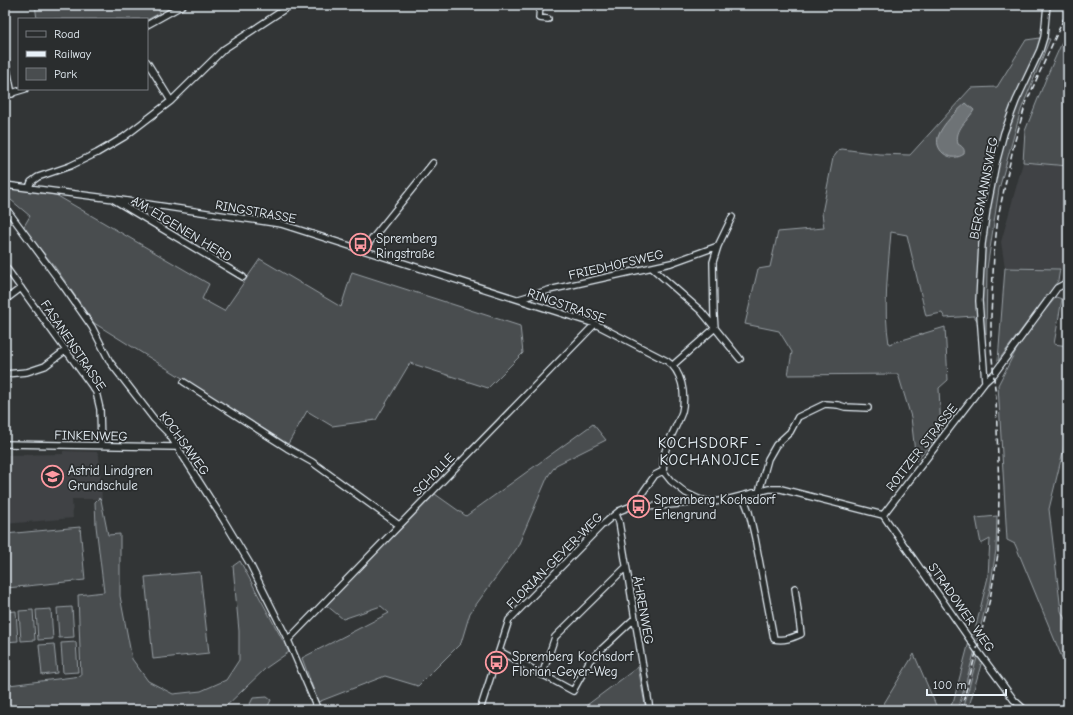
<svg xmlns="http://www.w3.org/2000/svg" width="1073" height="715" viewBox="0 0 1073 715" font-family="'Comic Neue',sans-serif">
	<style>
		.built { fill: #3f4244 }
		.green { fill: #494d4f; stroke: #989fa4 }
		.water { fill: #6e7376; stroke: #9fa5aa }
		.lines { fill: none; stroke-linecap: round; stroke-linejoin: round }
		.minor-casing { stroke: #e8f1f8; stroke-width: 8 }
		.minor { stroke: #2a2d2e; stroke-width: 5.5 }
		.rail { stroke: #e8f1f8; stroke-width: 1.5; stroke-dasharray: 6 3; stroke-linecap: butt }
		.labels { text-anchor: middle; stroke-width: 3.5; stroke-linejoin: round; paint-order: stroke }
		.street-label { font-size: 13px; fill: #e8f1f8; stroke: #2a2d2e }
		.poi-label { font-size: 13px; fill: #e8f1f8; stroke: #2a2d2e; text-anchor: start }
		.quarter-label { font-size: 15px; letter-spacing: 1px; fill: #e8f1f8; stroke: #2a2d2e }
	</style>
	<rect width="100%" height="100%" fill="#323536"/>
	<filter id="ink" filterUnits="userSpaceOnUse"><feTurbulence type="fractalNoise" baseFrequency=".025" numOctaves="2"/><feDisplacementMap in="SourceGraphic" scale="8" xChannelSelector="R" yChannelSelector="G"/><feConvolveMatrix kernelMatrix="1 2 1 2 8 2 1 2 1" color-interpolation-filters="sRGB"/></filter>
	<g filter="url(#ink)">
		<path class="built" d="M 1023,162 L 1068,166 L 1068,269 L 1005,268 L 1001,242 Z
			M 63,451 L 97,452 L 99,455 L 102,499 L 72,499 L 73,518 L 5,524 L 5,455 L 63,454 Z
			M 975,650 L 978,654 L 963,710 L 958,710 Z"/>
		<path class="green" d="M 35,5 L 155,5 L 160,13 L 147,20 L 147,19 L 37,19 Z
			M 1068,29 L 1068,166 L 1023,162 L 1025,131 L 1047,76 Z
			M 1040,38 L 1050,39 L 1021,110 L 999,189 L 987,269 L 986,334 L 974,316 L 945,318 L 942,313 L 926,316 L 907,235 L 891,232 C 888,269 883,307 889,344 L 945,327 L 948,380 L 939,388 L 941,432 L 916,461 L 911,417 L 898,374 L 788,375 L 792,352 L 779,331 L 745,324 L 758,269 L 770,267 L 778,232 L 824,228 L 822,213 L 833,158 L 839,150 L 842,149 L 879,154 L 910,155 L 971,88 L 997,87 L 1026,40 Z
			M 5,188 L 56,195 L 209,284 L 202,299 L 224,311 L 260,259 L 341,307 L 352,272 L 520,326 L 523,353 L 488,388 L 410,363 L 376,420 L 332,426 L 307,411 L 288,444 L 94,323 L 55,267 L 23,228 L 30,216 L 5,195 Z
			M 1005,268 L 1060,269 L 1058,281 L 998,361 Z
			M 1056,297 L 1062,299 L 1054,344 L 1068,346 L 1068,431 L 1049,509 L 1061,611 L 1068,625 L 1068,677 L 1063,660 L 1015,544 L 1007,540 L 998,385 L 1015,352 L 1034,324 Z
			M 593,424 L 606,440 L 556,465 L 548,476 L 517,548 L 470,613 L 461,643 L 418,686 L 385,676 L 318,702 L 302,658 L 389,613 L 381,606 L 343,619 L 326,605 L 435,494 L 466,516 Z
			M 99,498 L 101,500 L 108,535 L 120,534 L 120,596 L 132,659 L 148,681 L 173,694 L 201,691 L 226,680 L 239,660 L 239,631 L 233,566 L 240,561 L 289,652 L 266,668 L 222,710 L 5,710 L 5,692 L 8,692 L 9,685 L 81,676 L 78,595 L 104,592 L 96,526 L 95,502 Z
			M 997,516 L 996,550 L 990,589 L 976,645 L 971,637 L 975,630 L 988,577 L 990,539 L 981,544 L 976,518 Z
			M 80,527 L 85,580 L 7,588 L 5,564 L 5,534 Z
			M 200,572 L 209,653 L 153,659 L 145,577 Z
			M 72,607 L 74,637 L 59,638 L 57,608 Z
			M 51,609 L 53,639 L 38,640 L 36,610 Z
			M 33,610 L 35,640 L 21,641 L 19,611 Z
			M 16,611 L 18,641 L 5,642 L 5,612 Z
			M 76,642 L 78,672 L 63,673 L 61,643 Z
			M 969,642 L 975,650 L 958,710 L 949,710 L 954,699 Z
			M 54,644 L 57,673 L 42,675 L 39,645 Z
			M 914,654 L 938,710 L 880,710 Z
			M 978,654 L 982,661 L 968,710 L 963,710 Z
			M 638,667 L 646,710 L 581,710 L 583,708 Z
			M 267,697 L 271,700 L 266,710 L 247,710 L 253,698 Z"/>
		<path class="water" d="M 966,103 L 974,110 C 968,121 954,129 958,144 C 963,147 965,149 964,154 C 952,163 934,152 938,137 C 942,124 957,111 966,103 Z"/>
		<g class="lines">
			<defs>
				<path id="minor" d="M 540,5 L 539,18 L 548,19
					M 147,25 L 183,5
					M 5,58 L 12,94
					M 147,62 L 171,101
					M 5,95 L 25,89
					M 5,185 L 114,199 L 281,224 L 595,324 L 667,361 C 682,371 686,394 682,412 C 677,426 668,440 664,455 C 663,460 664,466 663,471
					M 29,188 L 31,182 L 38,177 L 70,166 L 97,153 L 124,137 L 171,101 L 224,49 L 291,5
					M 114,200 L 243,277
					M 5,207 L 64,287 L 92,327 L 110,362 L 154,419 L 169,434 L 223,519 L 250,564 L 288,640 L 318,710
					M 732,217 L 718,246 L 713,262 L 714,315 L 715,328 L 740,359
					M 364,249 L 433,163
					M 5,266 L 96,392 L 100,409 L 101,445
					M 652,268 L 701,311 L 715,328 L 673,365
					M 519,299 L 549,290 L 671,263 L 718,246
					M 5,300 L 21,288
					M 5,374 L 27,372 L 45,366 L 66,350
					M 184,382 L 287,448 L 312,462 L 399,525
					M 985,382 L 979,301 L 982,244 L 987,209 L 996,163 L 1004,133 L 1016,101 L 1040,50 L 1044,37 L 1047,5
					M 5,444 L 176,447
					M 663,471 L 671,481 L 686,493 L 701,500 L 714,502 L 726,500 L 769,489 L 781,489 L 883,515 L 985,382 L 994,374 L 1057,288 L 1068,282
					M 759,492 L 768,459 L 776,445 L 790,432 L 798,417 L 825,404 L 838,405 L 845,407 L 868,408
					M 743,496 L 749,512 L 755,538 L 774,639 C 784,641 792,638 801,634 L 795,588
					M 647,507 L 690,503 L 693,497
					M 616,514 L 619,522 L 650,710
					M 883,515 L 977,650 L 1014,700 L 1025,710
					M 288,640 L 595,324
					M 499,651 L 573,691 L 590,660 L 635,618
					M 542,675 L 555,637 L 626,567
					M 480,710 L 509,620 L 601,526 L 619,511 L 634,505 L 655,475 L 663,471"/>
			</defs>
			<use href="#minor" class="minor-casing"/>
			<use href="#minor" class="minor"/>
			<path class="rail" d="M 961,710 L 990,599 L 998,554 L 999,490 L 996,399 L 991,347 L 991,316 L 994,254 L 998,217 L 1014,144 L 1026,103 L 1068,9"/>
		</g>
	</g>
	<defs>
		<symbol id="bus-ring" viewBox="-11 -11 22 22"><circle r="9.5" fill="#2a2d2e" stroke="#ff9aa2" stroke-width="1.5"/><path d="M-5-6H5V4H4V6H2V4H-2V6H-4V4H-5ZM-3.5-4V0h7V-4ZM-3.5 1.2v1.5H-2V1.2ZM2 1.2v1.5H3.5V1.2Z" fill="#ff9aa2"/></symbol>
		<symbol id="school-ring" viewBox="-11 -11 22 22"><circle r="9.5" fill="#2a2d2e" stroke="#ff9aa2" stroke-width="1.5"/><path d="M0-5L7-2L0 1L-7-2ZM-4 1L0 2.5L4 1V4Q0 6-4 4Z" fill="#ff9aa2"/></symbol>
	</defs>
	<g fill-rule="evenodd">
		<use href="#bus-ring" x="348" y="232" width="25" height="25"/>
		<use href="#school-ring" x="40" y="464" width="25" height="25"/>
		<use href="#bus-ring" x="626" y="494" width="25" height="25"/>
		<use href="#bus-ring" x="484" y="650" width="25" height="25"/>
	</g>
	<g class="labels">
		<g class="street-label">
			<text transform="translate(983 188) rotate(-79)" y="5">BERGMANNSWEG</text>
			<text transform="translate(256 211) rotate(10)" y="5">RINGSTRASSE</text>
			<text transform="translate(182 228) rotate(31)" y="5">AM EIGENEN HERD</text>
			<text transform="translate(616 264) rotate(-13)" y="5">FRIEDHOFSWEG</text>
			<text transform="translate(567 305) rotate(19)" y="5">RINGSTRASSE</text>
			<text transform="translate(74 345) rotate(56)" y="5">FASANENSTRASSE</text>
			<text transform="translate(91 435) rotate(1)" y="5">FINKENWEG</text>
			<text transform="translate(185 443) rotate(54)" y="5">KOCHSAWEG</text>
			<text transform="translate(921 447) rotate(-52)" y="5">ROITZER STRASSE</text>
			<text transform="translate(433 474) rotate(-46)" y="5">SCHOLLE</text>
			<text transform="translate(554 560) rotate(-45)" y="5">FLORIAN-GEYER-WEG</text>
			<text transform="translate(962 607) rotate(55)" y="5">STRADOWER WEG</text>
			<text transform="translate(644 610) rotate(80)" y="5">ÄHRENWEG</text>
		</g>
		<g class="poi-label">
			<text x="376" y="243">Spremberg<tspan x="376" dy="15">Ringstraße</tspan></text>
			<text x="68" y="475">Astrid Lindgren<tspan x="68" dy="15">Grundschule</tspan></text>
			<text x="654" y="504">Spremberg Kochsdorf<tspan x="654" dy="15">Erlengrund</tspan></text>
			<text x="512" y="661">Spremberg Kochsdorf<tspan x="512" dy="15">Florian-Geyer-Weg</tspan></text>
		</g>
		<g class="quarter-label">
			<text x="710" y="448">KOCHSDORF -<tspan x="710" dy="17">KOCHANOJCE</tspan></text>
		</g>
	</g>
	<rect width="1073" height="715" fill="none" stroke="#2a2d2e" stroke-width="20"/>
	<rect x="10" y="10" width="1053" height="695" fill="none" stroke="#e8f1f8" stroke-width="1.5" filter="url(#ink)"/>
	<rect x="18" y="18" width="130" height="72" fill="#2a2d2e" stroke="#767b7f"/>
	<rect x="26" y="31" width="20" height="6" fill="#2a2d2e" stroke="#767b7f"/>
	<text x="54" y="38" font-size="12" fill="#e8f1f8">Road</text>
	<rect x="26" y="51" width="20" height="6" fill="#e8f1f8" stroke="#767b7f"/>
	<text x="54" y="58" font-size="12" fill="#e8f1f8">Railway</text>
	<rect x="26" y="68" width="20" height="12" fill="#494d4f" stroke="#767b7f"/>
	<text x="54" y="78" font-size="12" fill="#e8f1f8">Park</text>
	<path d="M927 689v6h79v-6" fill="none" stroke="#e8f1f8" stroke-width="2"/>
	<text x="933" y="689" font-size="12" fill="#e8f1f8" stroke="#2a2d2e" stroke-width="3" paint-order="stroke">100 m</text>
</svg>
